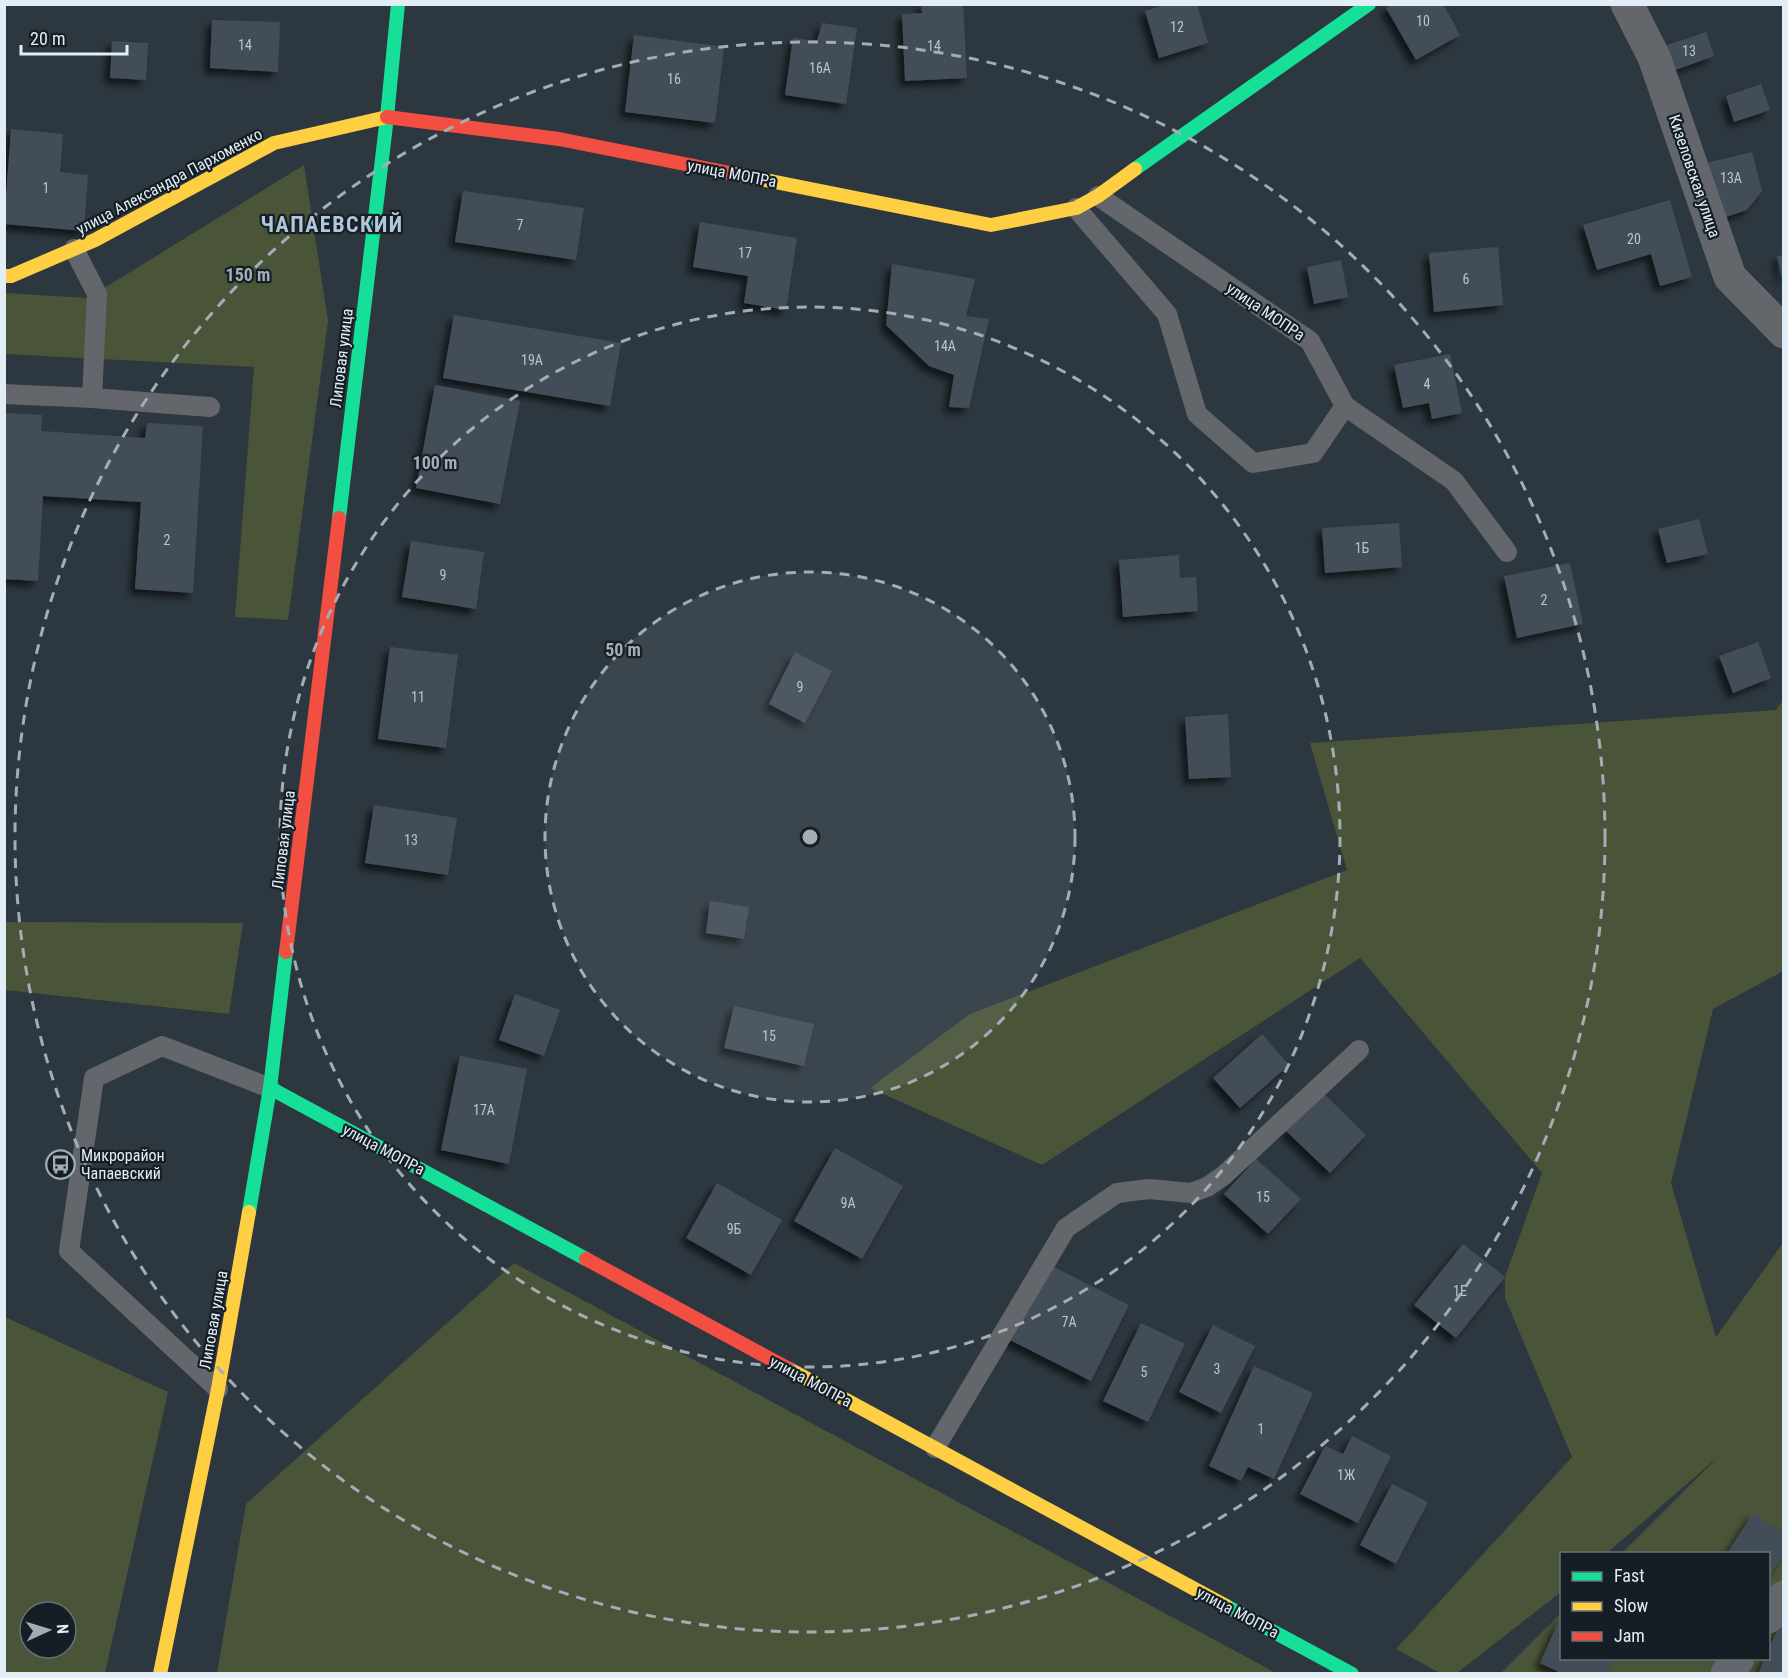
<svg xmlns="http://www.w3.org/2000/svg" width="1788" height="1678" viewBox="0 0 1788 1678" font-family="'Roboto Condensed',sans-serif">
	<style>
		.green { fill: #4a5438; fill-rule: evenodd }
		.building { fill: #434e58; filter: url(#shadow) }
		.lines { fill: none; stroke-linecap: round; stroke-linejoin: round }
		.lane { stroke: #63676b; stroke-width: 20 }
		.street { stroke: #63676b; stroke-width: 33 }
		.fast { stroke: #16e098; stroke-width: 14 }
		.slow { stroke: #ffcf43; stroke-width: 14 }
		.jam { stroke: #f24e42; stroke-width: 14 }
		.ring { fill: none; stroke: #a3adb6; stroke-width: 3; stroke-dasharray: 10 8 }
		.labels { text-anchor: middle; stroke-width: 4.5; stroke-linejoin: round; paint-order: stroke }
		.number-label { font-size: 14px; fill: #bac5ce }
		.street-label { font-size: 16px; fill: #e2edf6; stroke: #161e25 }
		.poi-label { font-size: 16px; fill: #e2edf6; stroke: #161e25; text-anchor: start }
		.district-label { font-size: 22px; font-weight: bold; letter-spacing: 1.5px; fill: #b2c7d9; stroke: #161e25 }
		.centre { fill: #a3adb6; stroke: #161e25; stroke-width: 3 }
		.ring-label { font-size: 18px; text-anchor: middle; font-weight: bold; fill: #a3adb6; stroke: #161e25; stroke-width: 4.5; stroke-linejoin: round; paint-order: stroke }
	</style>
	<defs>
		<filter id="shadow"><feDropShadow dx="-5.5" dy="5.5" stdDeviation="3" flood-color="#0009"/></filter>
	</defs>
	<rect width="100%" height="100%" fill="#2d373f"/>
	<path class="green" d="M 304,165 L 328,321 L 288,620 L 235,617 L 254,367 L 5,354 L 4,293 L 88,298 Z
		M 1783,700 L 1783,971 L 1713,1009 L 1671,1183 L 1716,1337 L 1783,1243 L 1783,1673 L 1501,1673 L 1561,1613 L 1562,1658 L 1768,1658 L 1768,1554 L 1622,1553 L 1719,1456 L 1607,1553 L 1562,1554 L 1561,1592 L 1457,1673 L 1440,1673 L 1396,1649 L 1572,1457 L 1505,1298 L 1505,1277 L 1542,1173 L 1360,958 L 1042,1165 L 870,1088 L 970,1014 L 1347,870 L 1310,743 L 1776,710 Z
		M 5,922 L 243,923 L 229,1014 L 5,990 Z
		M 514,1263 L 1276,1673 L 217,1673 L 246,1504 Z
		M 5,1317 L 168,1392 L 105,1673 L 5,1673 ZM 30,1612 L 66,1612 L 66,1648 L 30,1648 Z"/>
	<path class="building" d="M 921,4 L 963,4 L 967,78 L 905,81 L 902,14 L 922,13 Z
		M 1167,4 L 1197,4 L 1208,43 L 1159,58 L 1145,11 Z
		M 1392,4 L 1443,4 L 1460,35 L 1416,60 L 1386,8 Z
		M 212,20 L 280,22 L 278,72 L 210,68 Z
		M 822,23 L 857,28 L 846,104 L 785,95 L 793,38 L 817,41 Z
		M 1706,32 L 1714,56 L 1673,71 L 1664,46 Z
		M 634,35 L 724,47 L 715,123 L 625,112 Z
		M 112,41 L 148,43 L 146,80 L 110,78 Z
		M 1761,84 L 1770,110 L 1734,122 L 1726,96 Z
		M 11,129 L 63,134 L 60,172 L 88,175 L 84,231 L 4,224 Z
		M 1752,152 L 1762,191 L 1747,210 L 1714,221 L 1702,164 Z
		M 463,191 L 584,208 L 576,260 L 455,242 Z
		M 1670,200 L 1692,277 L 1660,286 L 1651,254 L 1597,270 L 1583,225 Z
		M 700,222 L 797,238 L 786,310 L 744,303 L 748,276 L 693,267 Z
		M 1498,247 L 1503,305 L 1434,312 L 1429,253 Z
		M 1784,255 L 1784,282 L 1783,283 L 1777,256 Z
		M 1341,260 L 1348,297 L 1314,304 L 1307,267 Z
		M 892,264 L 975,279 L 966,316 L 989,319 L 969,408 L 949,407 L 954,375 L 929,366 L 886,325 Z
		M 454,315 L 621,343 L 610,406 L 443,378 Z
		M 1450,354 L 1462,413 L 1432,419 L 1429,403 L 1403,408 L 1394,365 Z
		M 435,385 L 520,401 L 500,504 L 416,488 Z
		M 4,413 L 42,415 L 41,431 L 145,438 L 147,423 L 203,426 L 193,593 L 135,589 L 141,502 L 43,496 L 38,581 L 4,579 Z
		M 1699,519 L 1708,554 L 1667,563 L 1658,529 Z
		M 1399,523 L 1402,567 L 1325,573 L 1322,528 Z
		M 411,541 L 484,552 L 476,609 L 402,597 Z
		M 1179,555 L 1180,578 L 1196,577 L 1198,611 L 1123,617 L 1119,560 Z
		M 1570,563 L 1583,624 L 1517,638 L 1504,576 Z
		M 1758,642 L 1771,678 L 1733,693 L 1719,656 Z
		M 390,647 L 458,655 L 446,748 L 378,739 Z
		M 795,652 L 832,671 L 805,723 L 769,704 Z
		M 1228,714 L 1231,777 L 1189,779 L 1185,717 Z
		M 374,805 L 457,818 L 448,875 L 365,863 Z
		M 710,901 L 749,907 L 744,939 L 706,933 Z
		M 515,994 L 560,1010 L 544,1056 L 499,1040 Z
		M 734,1006 L 814,1024 L 804,1066 L 724,1048 Z
		M 1262,1034 L 1289,1065 L 1240,1108 L 1213,1078 Z
		M 460,1056 L 527,1069 L 509,1164 L 441,1150 Z
		M 1323,1093 L 1366,1135 L 1330,1173 L 1286,1131 Z
		M 835,1148 L 903,1186 L 862,1259 L 794,1221 Z
		M 1256,1159 L 1301,1199 L 1268,1234 L 1224,1194 Z
		M 717,1183 L 782,1220 L 751,1275 L 686,1238 Z
		M 1463,1244 L 1505,1277 L 1456,1338 L 1414,1305 Z
		M 1046,1263 L 1129,1305 L 1091,1381 L 1008,1339 Z
		M 1141,1323 L 1185,1344 L 1148,1422 L 1103,1401 Z
		M 1213,1325 L 1255,1346 L 1221,1413 L 1179,1392 Z
		M 1254,1366 L 1313,1393 L 1274,1479 L 1248,1467 L 1241,1481 L 1209,1466 Z
		M 1352,1436 L 1391,1456 L 1358,1523 L 1300,1494 L 1325,1446 L 1343,1454 Z
		M 1392,1484 L 1428,1502 L 1396,1564 L 1360,1545 Z
		M 1753,1513 L 1784,1533 L 1784,1554 L 1768,1578 L 1768,1554 L 1727,1554 Z
		M 1562,1614 L 1562,1658 L 1614,1658 L 1607,1674 L 1563,1674 L 1540,1663 Z
		M 1784,1617 L 1784,1674 L 1758,1674 L 1765,1658 L 1768,1658 L 1768,1650 Z"/>
	<g class="lines">
		<path class="lane" d="M 1076,208 L 1167,314 L 1197,414 L 1253,463 L 1313,453 L 1345,406 L 1310,341 L 1098,196
			M 74,249 L 97,294 L 92,398 L 210,407
			M 4,394 L 92,398
			M 1345,406 L 1454,481 L 1507,552
			M 218,1389 L 69,1251 L 94,1078 L 162,1046 L 270,1088
			M 935,1448 L 1066,1228 L 1117,1193 L 1149,1189 L 1191,1193 L 1207,1187 L 1223,1176 L 1359,1050"/>
		<path class="street" d="M 1627,4 L 1654,57 L 1730,277 L 1784,332
			M 1768,1617 L 1784,1597
			M 1727,1674 L 1738,1658"/>
		<path class="fast" d="M 1135,169 L 1369,4
			M 339,518 L 387,117 L 398,4
			M 270,1088 L 586,1259
			M 249,1212 L 270,1088 L 286,952
			M 1226,1606 L 1352,1674"/>
		<path class="slow" d="M 730,173 L 991,225 L 1076,208 L 1098,196 L 1135,169
			M 4,276 L 11,276 L 95,240 L 274,143 L 387,117
			M 789,1369 L 1226,1606
			M 160,1674 L 218,1389 L 249,1212"/>
		<path class="jam" d="M 387,117 L 559,139 L 730,173
			M 286,952 L 339,518
			M 586,1259 L 789,1369"/>
	</g>
	<circle cx="810" cy="837" r="265" fill="#a3adb6" fill-opacity=".12"/>
	<g class="ring">
		<circle cx="810" cy="837" r="265"/>
		<circle cx="810" cy="837" r="530"/>
		<circle cx="810" cy="837" r="795"/>
	</g>
	<defs>
		<symbol id="bus-ring" viewBox="-11 -11 22 22"><circle r="9.5" fill="#161e25" stroke="#a3adb6" stroke-width="1.5"/><path d="M-5-6H5V4H4V6H2V4H-2V6H-4V4H-5ZM-3.5-4V0h7V-4ZM-3.5 1.2v1.5H-2V1.2ZM2 1.2v1.5H3.5V1.2Z" fill="#a3adb6"/></symbol>
	</defs>
	<g fill-rule="evenodd">
		<use href="#bus-ring" x="44" y="1148" width="33" height="33"/>
	</g>
	<g class="labels">
		<g class="number-label">
			<text x="1423" y="26">10</text>
			<text x="1177" y="32">12</text>
			<text x="245" y="50">14</text>
			<text x="934" y="51">14</text>
			<text x="1689" y="56">13</text>
			<text x="820" y="73">16А</text>
			<text x="674" y="84">16</text>
			<text x="1731" y="183">13А</text>
			<text x="46" y="193">1</text>
			<text x="520" y="230">7</text>
			<text x="1634" y="244">20</text>
			<text x="745" y="258">17</text>
			<text x="1466" y="284">6</text>
			<text x="945" y="351">14А</text>
			<text x="532" y="365">19А</text>
			<text x="1427" y="389">4</text>
			<text x="167" y="545">2</text>
			<text x="1362" y="553">1Б</text>
			<text x="443" y="580">9</text>
			<text x="1544" y="605">2</text>
			<text x="800" y="692">9</text>
			<text x="418" y="702">11</text>
			<text x="411" y="845">13</text>
			<text x="769" y="1041">15</text>
			<text x="484" y="1115">17А</text>
			<text x="1263" y="1202">15</text>
			<text x="848" y="1208">9А</text>
			<text x="734" y="1234">9Б</text>
			<text x="1460" y="1296">1Е</text>
			<text x="1069" y="1327">7А</text>
			<text x="1217" y="1374">3</text>
			<text x="1144" y="1377">5</text>
			<text x="1261" y="1434">1</text>
			<text x="1346" y="1480">1Ж</text>
		</g>
		<g class="street-label">
			<text transform="translate(732 173) rotate(11)" y="6">улица МОПРа</text>
			<text transform="translate(1695 176) rotate(71)" y="6">Кизеловская улица</text>
			<text transform="translate(169 181) rotate(-28)" y="6">улица Александра Пархоменко</text>
			<text transform="translate(1266 311) rotate(34)" y="6">улица МОПРа</text>
			<text transform="translate(341 358) rotate(-83)" y="6">Липовая улица</text>
			<text transform="translate(283 840) rotate(-83)" y="6">Липовая улица</text>
			<text transform="translate(384 1149) rotate(28)" y="6">улица МОПРа</text>
			<text transform="translate(213 1320) rotate(-80)" y="6">Липовая улица</text>
			<text transform="translate(811 1381) rotate(28)" y="6">улица МОПРа</text>
			<text transform="translate(1238 1612) rotate(28)" y="6">улица МОПРа</text>
		</g>
		<g class="poi-label">
			<text x="81" y="1161">Микрорайон<tspan x="81" dy="18">Чапаевский</tspan></text>
		</g>
		<g class="district-label">
			<text x="332" y="232">ЧАПАЕВСКИЙ</text>
		</g>
	</g>
	<circle cx="810" cy="837" r="9" class="centre"/>
	<g class="ring-label">
		<text x="248" y="281">150 m</text>
		<text x="435" y="469">100 m</text>
		<text x="623" y="656">50 m</text>
	</g>
	<rect width="1788" height="1678" fill="none" stroke="#e2edf6" stroke-width="12"/>
	<rect x="1560" y="1552" width="210" height="108" fill="#161e25" stroke="#687179" stroke-width="1.5"/>
	<rect x="1572" y="1572" width="30" height="9" fill="#16e098" stroke="#687179" stroke-width="1.5"/>
	<text x="1614" y="1582" font-size="18" fill="#e2edf6">Fast</text>
	<rect x="1572" y="1602" width="30" height="9" fill="#ffcf43" stroke="#687179" stroke-width="1.5"/>
	<text x="1614" y="1612" font-size="18" fill="#e2edf6">Slow</text>
	<rect x="1572" y="1632" width="30" height="9" fill="#f24e42" stroke="#687179" stroke-width="1.5"/>
	<text x="1614" y="1642" font-size="18" fill="#e2edf6">Jam</text>
	<g transform="translate(48 1630) rotate(86)"><circle r="28" fill="#161e25" stroke="#687179" stroke-width="1.5"/>
	<path d="M0-4.5L10 22L0 15L-10 22Z" fill="#a3adb6"/>
	<text y="-9" font-size="16" font-weight="bold" text-anchor="middle" fill="#e2edf6">N</text>
	</g>
	<path d="M21 45v9h106v-9" fill="none" stroke="#e2edf6" stroke-width="3"/>
	<text x="30" y="45" font-size="18" fill="#e2edf6" stroke="#161e25" stroke-width="4.5" paint-order="stroke">20 m</text>
</svg>
